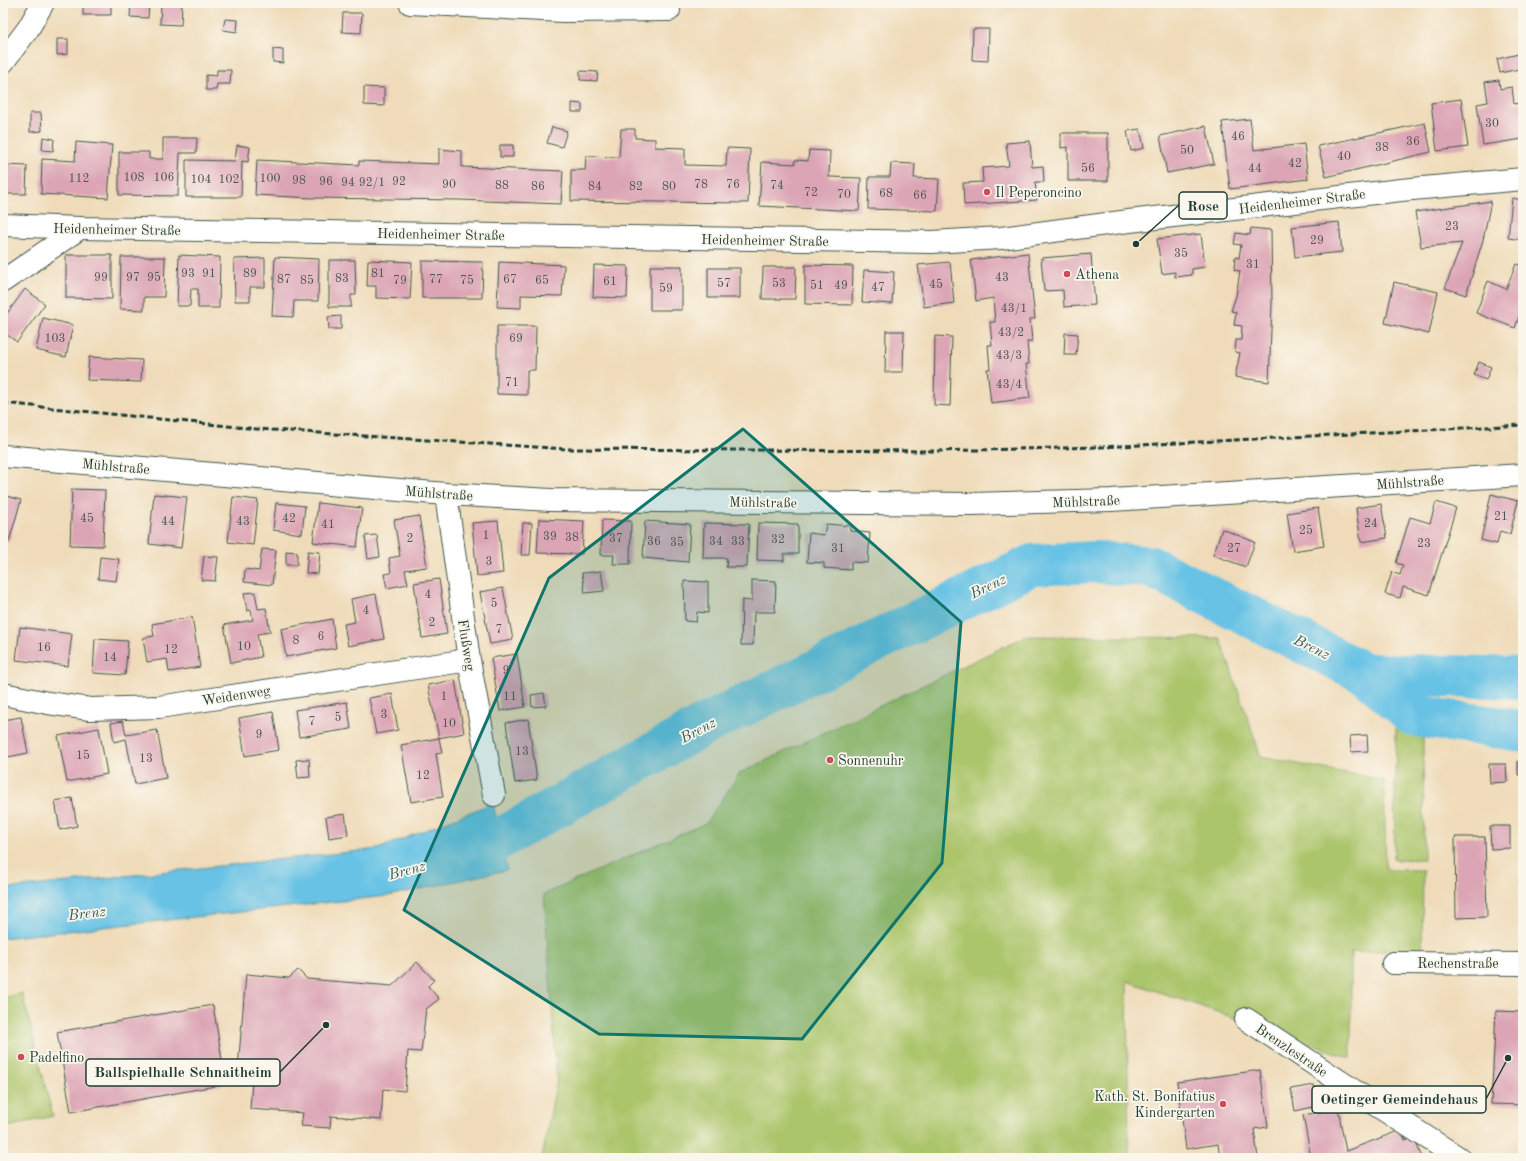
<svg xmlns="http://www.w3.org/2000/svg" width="1526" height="1161" viewBox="0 0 1526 1161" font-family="'Old Standard TT',serif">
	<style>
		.green { fill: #abc56b; stroke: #658150 }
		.water { fill: #67c2e5; stroke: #43808c }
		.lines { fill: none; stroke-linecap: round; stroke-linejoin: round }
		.river { stroke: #67c2e5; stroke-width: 42 }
		.building { fill: #dca5b5 }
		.minor-casing { stroke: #3e5548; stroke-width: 24 }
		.tertiary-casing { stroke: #3e5548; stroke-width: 24 }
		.minor { stroke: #fff; stroke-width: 22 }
		.tertiary { stroke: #fff; stroke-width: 22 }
		.rail { stroke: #1f3d34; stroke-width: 3; stroke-dasharray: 6 3; stroke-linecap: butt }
		.marked { fill: #0f766e; fill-opacity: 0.2; stroke: #0f766e; stroke-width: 3; stroke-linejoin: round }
		.poi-dot { fill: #d1495b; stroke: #fbf7ec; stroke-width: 1.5 }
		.labels { text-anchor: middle; stroke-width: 3.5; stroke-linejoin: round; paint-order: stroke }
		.number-label { font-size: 12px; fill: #4e5754 }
		.poi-label { font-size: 14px; fill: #1f3d34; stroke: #fbf7ec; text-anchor: start }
		.street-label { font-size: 14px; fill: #1f3d34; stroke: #fbf7ec }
		.water-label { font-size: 15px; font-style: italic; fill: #315e60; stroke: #fbf7ec }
		.leader { fill: none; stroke: #1f3d34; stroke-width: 1.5 }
		.callout-dot { fill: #1f3d34; stroke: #fbf7ec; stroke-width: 1.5 }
		.callout { fill: #fbf7ec; stroke: #1f3d34; stroke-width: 1.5 }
		.callout-label { font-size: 15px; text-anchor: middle; font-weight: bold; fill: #1f3d34 }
	</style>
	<rect width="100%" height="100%" fill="#fbf7ec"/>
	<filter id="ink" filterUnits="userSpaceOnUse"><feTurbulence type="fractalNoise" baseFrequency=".025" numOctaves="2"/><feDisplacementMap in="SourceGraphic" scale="8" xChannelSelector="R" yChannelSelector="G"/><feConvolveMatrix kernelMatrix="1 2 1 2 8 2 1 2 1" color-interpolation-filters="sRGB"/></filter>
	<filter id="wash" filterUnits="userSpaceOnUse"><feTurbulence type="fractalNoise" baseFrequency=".012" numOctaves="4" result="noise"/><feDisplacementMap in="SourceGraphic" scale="16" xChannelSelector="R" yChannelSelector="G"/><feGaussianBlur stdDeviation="0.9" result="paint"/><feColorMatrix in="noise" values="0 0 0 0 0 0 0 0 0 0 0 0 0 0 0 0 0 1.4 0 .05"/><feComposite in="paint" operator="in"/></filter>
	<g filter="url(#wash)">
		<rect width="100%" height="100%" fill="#efdbb9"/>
		<path class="green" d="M 1026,636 L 1220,638 L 1261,757 L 1384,780 L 1386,870 L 1423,870 L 1422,950 L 1351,952 L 1351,1058 L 1127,981 L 1129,1158 L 542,1158 L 557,1079 L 544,894 L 706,823 L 740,773 Z
			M 1396,725 L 1423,734 L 1424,859 L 1394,860 Z
			M 22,993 L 53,1116 L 3,1128 L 3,998 Z"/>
		<path class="water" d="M 493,803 L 507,870 L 388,896 L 3,938 L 3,889 L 378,849 Z"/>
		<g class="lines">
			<path class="river" d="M 1366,674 L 1414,716 L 1523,731
				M 447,860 L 476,852 L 706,724 L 1032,565 L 1096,562 L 1151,567 L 1366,674 L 1523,678"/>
		</g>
		<g id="blocks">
			<path class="building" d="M 83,3 L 111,3 L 111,15 L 83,15 Z
				M 131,3 L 149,3 L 148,18 L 130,17 Z
				M 161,3 L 182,3 L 181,25 L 160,24 Z
				M 343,13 L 362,13 L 361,33 L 342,32 Z
				M 225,19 L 238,20 L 237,32 L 223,30 Z
				M 973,29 L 989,29 L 988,61 L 972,60 Z
				M 57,39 L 68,39 L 68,54 L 57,55 Z
				M 273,49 L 283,50 L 283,63 L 273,62 Z
				M 1523,53 L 1523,87 L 1522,87 L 1519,69 L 1500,73 L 1497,59 Z
				M 217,70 L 231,70 L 230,84 L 217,84 L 216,90 L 206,90 L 206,75 L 217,76 Z
				M 580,71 L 598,72 L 597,81 L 580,80 Z
				M 1499,80 L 1500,89 L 1512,87 L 1514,104 L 1523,102 L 1523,139 L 1483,145 L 1477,104 L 1488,102 L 1485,82 Z
				M 364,87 L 384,88 L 384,106 L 364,105 Z
				M 1461,99 L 1468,147 L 1437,151 L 1431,103 Z
				M 572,103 L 582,104 L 582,112 L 572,112 Z
				M 30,113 L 41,113 L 42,131 L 30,132 Z
				M 1250,119 L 1254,150 L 1304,144 L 1308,179 L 1230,189 L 1222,122 Z
				M 1425,123 L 1431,152 L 1326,177 L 1318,146 Z
				M 1206,126 L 1214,164 L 1167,173 L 1160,136 Z
				M 552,127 L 567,131 L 562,147 L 547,143 Z
				M 621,129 L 635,129 L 635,138 L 655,139 L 655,147 L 685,148 L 685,165 L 726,166 L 727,148 L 750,149 L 748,203 L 571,201 L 571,170 L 585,170 L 586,156 L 619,157 Z
				M 1140,129 L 1144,148 L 1131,151 L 1127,131 Z
				M 1061,133 L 1108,133 L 1108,181 L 1068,181 L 1068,147 L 1061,148 Z
				M 43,137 L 54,139 L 53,151 L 42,150 Z
				M 163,138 L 197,138 L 196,153 L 180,153 L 178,196 L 119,195 L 119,152 L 149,152 L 149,159 L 163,159 Z
				M 1030,141 L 1032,167 L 1043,166 L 1044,182 L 1035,182 L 1037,200 L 964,205 L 963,183 L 983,182 L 982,168 L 1009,166 L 1006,143 Z
				M 76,142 L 112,145 L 108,198 L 41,194 L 42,159 L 75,161 Z
				M 237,145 L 250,147 L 248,162 L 242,161 L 241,197 L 186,197 L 186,160 L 235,161 Z
				M 500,145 L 513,145 L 513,157 L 500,157 Z
				M 439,149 L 462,151 L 462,167 L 563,171 L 561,204 L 460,200 L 313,198 L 255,195 L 257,160 L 359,165 L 359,161 L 439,164 Z
				M 809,150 L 830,151 L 829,177 L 861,178 L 859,211 L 759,206 L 762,162 L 795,164 L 795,160 L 808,161 Z
				M 891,163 L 915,164 L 914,178 L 939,179 L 937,211 L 868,209 L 869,177 L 890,177 Z
				M 3,165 L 27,166 L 26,194 L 3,194 Z
				M 1512,198 L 1523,200 L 1523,240 L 1508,238 Z
				M 1491,201 L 1483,240 L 1466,295 L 1445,288 L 1462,243 L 1421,247 L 1415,212 Z
				M 1339,222 L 1342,252 L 1295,257 L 1292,227 Z
				M 1251,228 L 1271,230 L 1272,304 L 1269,382 L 1235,377 L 1240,353 L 1235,352 L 1236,340 L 1241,340 L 1242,326 L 1234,325 L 1236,312 L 1231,311 L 1236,296 L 1240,271 L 1234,270 L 1235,257 L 1239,258 L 1241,245 L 1234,244 L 1236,233 L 1250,235 Z
				M 1201,234 L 1205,267 L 1192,269 L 1192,275 L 1175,277 L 1175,272 L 1162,274 L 1157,239 Z
				M 1028,253 L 1035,319 L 1030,319 L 1032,341 L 1027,342 L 1029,364 L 1026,364 L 1030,398 L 991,403 L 987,369 L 990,369 L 988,345 L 992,345 L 990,322 L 995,322 L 993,298 L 976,301 L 971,260 Z
				M 1091,254 L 1095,305 L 1064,307 L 1063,290 L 1044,291 L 1041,258 Z
				M 66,255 L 112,255 L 112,299 L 66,298 Z
				M 179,255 L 220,257 L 219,308 L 198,308 L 198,289 L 191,289 L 190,306 L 177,306 Z
				M 121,257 L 165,257 L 164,297 L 144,297 L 144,310 L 120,309 Z
				M 275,257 L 319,259 L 318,301 L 294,301 L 293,317 L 272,316 Z
				M 265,258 L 265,287 L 250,287 L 250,301 L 235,301 L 234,259 Z
				M 329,260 L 355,260 L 356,295 L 351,295 L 351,307 L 329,307 Z
				M 368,260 L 412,262 L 410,299 L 376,298 L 376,286 L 367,286 Z
				M 422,261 L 483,262 L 482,298 L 422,298 Z
				M 499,262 L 564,265 L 562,296 L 521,295 L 521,308 L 497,307 Z
				M 950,262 L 954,303 L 924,307 L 918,265 Z
				M 1516,264 L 1523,266 L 1523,305 L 1515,328 L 1476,313 L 1488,281 L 1506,289 Z
				M 594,265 L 628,266 L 627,298 L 593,297 Z
				M 805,265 L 853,266 L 852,305 L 805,304 Z
				M 650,266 L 682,266 L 682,310 L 650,310 Z
				M 763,267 L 796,267 L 795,299 L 762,299 Z
				M 708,268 L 740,268 L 740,298 L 708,298 Z
				M 864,270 L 894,272 L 892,304 L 862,302 Z
				M 1394,282 L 1438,292 L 1429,334 L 1385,323 Z
				M 25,289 L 45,304 L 17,342 L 3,332 L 3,319 Z
				M 341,316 L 341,329 L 329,329 L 328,317 Z
				M 43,318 L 73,325 L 66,357 L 36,350 Z
				M 497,326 L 536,326 L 535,370 L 527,370 L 527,395 L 497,394 Z
				M 886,331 L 904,331 L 903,372 L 885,372 Z
				M 1065,333 L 1078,334 L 1076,355 L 1064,355 Z
				M 935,336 L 952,337 L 950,406 L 934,405 Z
				M 89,357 L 142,360 L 141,382 L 87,380 Z
				M 1479,362 L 1491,367 L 1486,380 L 1474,375 Z
				M 72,489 L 105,490 L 103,546 L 70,545 Z
				M 154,494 L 187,497 L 181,548 L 149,544 Z
				M 1491,494 L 1518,501 L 1510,534 L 1500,531 L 1497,544 L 1481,540 Z
				M 3,495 L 21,500 L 9,542 L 3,541 Z
				M 233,497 L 258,500 L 253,545 L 228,542 Z
				M 1436,502 L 1456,508 L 1429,595 L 1403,587 L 1400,598 L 1385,594 L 1392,572 L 1400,575 L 1403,565 L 1396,563 L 1410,517 L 1430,523 Z
				M 276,503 L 305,506 L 302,534 L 273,530 Z
				M 318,503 L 362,508 L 357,547 L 313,542 Z
				M 1381,504 L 1387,538 L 1361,542 L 1356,508 Z
				M 1318,508 L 1324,546 L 1293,551 L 1287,513 Z
				M 419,516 L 427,567 L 405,570 L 408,584 L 387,588 L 384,574 L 391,573 L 389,558 L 400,556 L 394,520 Z
				M 539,519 L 584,521 L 582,554 L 537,553 Z
				M 602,520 L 631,521 L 630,564 L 613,564 L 614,555 L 601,555 Z
				M 498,521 L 503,573 L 477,576 L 472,523 Z
				M 645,521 L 690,524 L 688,562 L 643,558 Z
				M 523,523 L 532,523 L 530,555 L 521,555 Z
				M 704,523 L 749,524 L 747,567 L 726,567 L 727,558 L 703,558 Z
				M 758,523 L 798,524 L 798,554 L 784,554 L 784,561 L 757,560 Z
				M 826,524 L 850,526 L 850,531 L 870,533 L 868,563 L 851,562 L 851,570 L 824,568 L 824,563 L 807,562 L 809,533 L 824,535 Z
				M 1222,529 L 1255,542 L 1246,567 L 1213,555 Z
				M 377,535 L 380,557 L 368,559 L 365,536 Z
				M 262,549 L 276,550 L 272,585 L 244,582 L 245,569 L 259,571 Z
				M 286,551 L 297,552 L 297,565 L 286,565 Z
				M 308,551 L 320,552 L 318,574 L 306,573 Z
				M 204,556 L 218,557 L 215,581 L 201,580 Z
				M 100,557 L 119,559 L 116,581 L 98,579 Z
				M 601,571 L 604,591 L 585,593 L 582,573 Z
				M 439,579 L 447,634 L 422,638 L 414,583 Z
				M 752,580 L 776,581 L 775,612 L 754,612 L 753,645 L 741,645 L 742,600 L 752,601 Z
				M 684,581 L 708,582 L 708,613 L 697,612 L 696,622 L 685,621 Z
				M 503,588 L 513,640 L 490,644 L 480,592 Z
				M 255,592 L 258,609 L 266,608 L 270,632 L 257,634 L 261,657 L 231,663 L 224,625 L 253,620 L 251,610 L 247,611 L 244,593 Z
				M 376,594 L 384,639 L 348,646 L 344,624 L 355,622 L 351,599 Z
				M 192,617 L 200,667 L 169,672 L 167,659 L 147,662 L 143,638 L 154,636 L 152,624 Z
				M 332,619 L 336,648 L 286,657 L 281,629 Z
				M 20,627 L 72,634 L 68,666 L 16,660 Z
				M 95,639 L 128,641 L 125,675 L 93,673 Z
				M 517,654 L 525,707 L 500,711 L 491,658 Z
				M 455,680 L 464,733 L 439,738 L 428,685 Z
				M 544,693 L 546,706 L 532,707 L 531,695 Z
				M 392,694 L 398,730 L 376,734 L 369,698 Z
				M 347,702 L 351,729 L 299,737 L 295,710 Z
				M 273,712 L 279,750 L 245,756 L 239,718 Z
				M 21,717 L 28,753 L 3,758 L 3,720 Z
				M 528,719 L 537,780 L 515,783 L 506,723 Z
				M 123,721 L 126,735 L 157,730 L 166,778 L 135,784 L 126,739 L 114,742 L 111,723 Z
				M 99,728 L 107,774 L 67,782 L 58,736 Z
				M 1367,735 L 1368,751 L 1351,752 L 1350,736 Z
				M 439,738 L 442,753 L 436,754 L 443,797 L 411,802 L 401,745 Z
				M 309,759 L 310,777 L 298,778 L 296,760 Z
				M 1518,761 L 1523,761 L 1523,775 L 1518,775 Z
				M 1489,764 L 1506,764 L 1507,782 L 1490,783 Z
				M 72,798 L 77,826 L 60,830 L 55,801 Z
				M 345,814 L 348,835 L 329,838 L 326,817 Z
				M 1490,826 L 1510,826 L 1510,848 L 1491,849 Z
				M 1455,837 L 1485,837 L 1487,917 L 1456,918 Z
				M 417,962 L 434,980 L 428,986 L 439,999 L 426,1009 L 421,1052 L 408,1051 L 405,1091 L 383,1089 L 381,1120 L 331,1116 L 330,1128 L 301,1126 L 303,1113 L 250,1109 L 252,1081 L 237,1080 L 246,974 L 289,978 L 298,970 L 307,979 L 392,986 Z
				M 213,1005 L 226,1084 L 71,1112 L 57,1032 Z
				M 1496,1011 L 1523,1012 L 1523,1105 L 1491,1104 Z
				M 1260,1070 L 1268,1127 L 1254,1129 L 1258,1158 L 1220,1158 L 1218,1144 L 1186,1149 L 1177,1082 Z
				M 1314,1085 L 1318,1106 L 1295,1111 L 1291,1089 Z
				M 1338,1109 L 1346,1151 L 1401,1130 L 1405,1140 L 1414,1137 L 1422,1158 L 1311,1158 L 1303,1115 Z"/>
		</g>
	</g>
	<g filter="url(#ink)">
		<use href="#blocks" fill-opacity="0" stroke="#3e5548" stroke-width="1"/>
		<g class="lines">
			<defs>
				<path id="minor" d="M 410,3 L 563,11 L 669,10
					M 3,62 L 28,29 L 43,3
					M 3,281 L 80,228
					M 3,456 L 446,494 L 551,500 L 971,504 L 1111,500 L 1523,475
					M 446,494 L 469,660 L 494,795
					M 3,694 L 48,703 L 90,709 L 159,707 L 469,660
					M 1393,963 L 1523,964
					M 1246,1019 L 1359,1094 L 1459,1158"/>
				<path id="tertiary" d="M 3,225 L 80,228 L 932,242 L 1001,238 L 1129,221 L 1401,190 L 1523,179"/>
			</defs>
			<use href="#minor" class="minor-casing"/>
			<use href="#tertiary" class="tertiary-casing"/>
			<use href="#minor" class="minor"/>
			<use href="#tertiary" class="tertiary"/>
			<path class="rail" d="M 3,403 L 257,429 L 567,449 L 934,451 L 1101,447 L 1523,425"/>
		</g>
	</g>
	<path class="marked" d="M 743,429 L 961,622 L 942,863 L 802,1039 L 599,1034 L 404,910 L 549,578 Z"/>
	<g class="poi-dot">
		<circle cx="987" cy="192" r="4"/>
		<circle cx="1067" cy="274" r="4"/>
		<circle cx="830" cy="760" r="4"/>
		<circle cx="21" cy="1057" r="4"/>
		<circle cx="1223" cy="1104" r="4"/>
	</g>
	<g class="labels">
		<g class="number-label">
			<text x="1492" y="127">30</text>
			<text x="1238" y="140">46</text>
			<text x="1413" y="145">36</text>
			<text x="1382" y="151">38</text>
			<text x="1187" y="154">50</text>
			<text x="1344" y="160">40</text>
			<text x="1295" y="167">42</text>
			<text x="1088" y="172">56</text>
			<text x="1255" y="172">44</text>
			<text x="134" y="181">108</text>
			<text x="164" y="181">106</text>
			<text x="79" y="182">112</text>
			<text x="270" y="182">100</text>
			<text x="201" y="183">104</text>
			<text x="229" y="183">102</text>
			<text x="299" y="184">98</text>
			<text x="326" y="185">96</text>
			<text x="399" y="185">92</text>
			<text x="348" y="186">94</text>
			<text x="372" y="186">92/1</text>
			<text x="449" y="188">90</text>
			<text x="701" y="188">78</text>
			<text x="733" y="188">76</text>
			<text x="502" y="189">88</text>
			<text x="777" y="189">74</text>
			<text x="538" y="190">86</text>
			<text x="595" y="190">84</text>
			<text x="636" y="190">82</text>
			<text x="669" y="190">80</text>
			<text x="811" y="196">72</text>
			<text x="886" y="197">68</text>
			<text x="844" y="198">70</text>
			<text x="920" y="199">66</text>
			<text x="1452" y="230">23</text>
			<text x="1317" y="244">29</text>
			<text x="1181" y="257">35</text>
			<text x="1253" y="268">31</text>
			<text x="188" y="277">93</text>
			<text x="209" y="277">91</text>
			<text x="250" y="277">89</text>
			<text x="378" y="277">81</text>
			<text x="101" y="281">99</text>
			<text x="133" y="281">97</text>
			<text x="154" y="281">95</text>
			<text x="1002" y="281">43</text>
			<text x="342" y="282">83</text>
			<text x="284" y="283">87</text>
			<text x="436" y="283">77</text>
			<text x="510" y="283">67</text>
			<text x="307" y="284">85</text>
			<text x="400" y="284">79</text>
			<text x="467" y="284">75</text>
			<text x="542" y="284">65</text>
			<text x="610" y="285">61</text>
			<text x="724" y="287">57</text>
			<text x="779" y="287">53</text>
			<text x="936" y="288">45</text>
			<text x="817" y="289">51</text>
			<text x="841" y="289">49</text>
			<text x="878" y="291">47</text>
			<text x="666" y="292">59</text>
			<text x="1014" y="312">43/1</text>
			<text x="1011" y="336">43/2</text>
			<text x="55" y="342">103</text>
			<text x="516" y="342">69</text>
			<text x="1009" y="359">43/3</text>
			<text x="512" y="386">71</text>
			<text x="1009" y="388">43/4</text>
			<text x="1501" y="520">21</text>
			<text x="87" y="522">45</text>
			<text x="289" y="522">42</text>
			<text x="168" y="525">44</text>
			<text x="243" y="525">43</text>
			<text x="1371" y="527">24</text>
			<text x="328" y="528">41</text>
			<text x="1306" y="534">25</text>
			<text x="486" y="539">1</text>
			<text x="550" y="540">39</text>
			<text x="572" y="541">38</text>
			<text x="410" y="542">2</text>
			<text x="616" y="542">37</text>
			<text x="778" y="543">32</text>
			<text x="654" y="545">36</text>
			<text x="716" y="545">34</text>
			<text x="738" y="545">33</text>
			<text x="677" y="546">35</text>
			<text x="1424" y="547">23</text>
			<text x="838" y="552">31</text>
			<text x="1234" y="552">27</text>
			<text x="489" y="565">3</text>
			<text x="428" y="598">4</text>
			<text x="494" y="607">5</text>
			<text x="366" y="614">4</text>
			<text x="432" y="626">2</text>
			<text x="499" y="633">7</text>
			<text x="321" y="640">6</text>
			<text x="296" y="644">8</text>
			<text x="244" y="650">10</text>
			<text x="44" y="651">16</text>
			<text x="171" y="653">12</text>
			<text x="110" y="661">14</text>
			<text x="506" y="674">9</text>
			<text x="444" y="700">1</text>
			<text x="510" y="700">11</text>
			<text x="384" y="718">3</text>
			<text x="338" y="721">5</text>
			<text x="312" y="725">7</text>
			<text x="449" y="727">10</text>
			<text x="259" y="738">9</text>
			<text x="522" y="755">13</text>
			<text x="83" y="759">15</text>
			<text x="146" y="762">13</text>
			<text x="423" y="779">12</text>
		</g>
		<g class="poi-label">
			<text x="995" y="197">Il Peperoncino</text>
			<text x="1075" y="279">Athena</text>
			<text x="838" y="765">Sonnenuhr</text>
			<text x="29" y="1062">Padelfino</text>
			<text x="1215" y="1101" text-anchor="end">Kath. St. Bonifatius<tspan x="1215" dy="16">Kindergarten</tspan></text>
		</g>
		<g class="street-label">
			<text transform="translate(1302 201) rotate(-7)" y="5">Heidenheimer Straße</text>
			<text transform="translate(117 229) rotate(1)" y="5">Heidenheimer Straße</text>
			<text transform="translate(441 234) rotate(1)" y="5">Heidenheimer Straße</text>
			<text transform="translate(765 240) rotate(1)" y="5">Heidenheimer Straße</text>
			<text transform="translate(116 466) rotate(5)" y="5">Mühlstraße</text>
			<text transform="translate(1410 482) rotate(-4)" y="5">Mühlstraße</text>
			<text transform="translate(439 493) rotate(4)" y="5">Mühlstraße</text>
			<text transform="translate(1086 501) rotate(-2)" y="5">Mühlstraße</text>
			<text transform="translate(763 502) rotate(1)" y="5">Mühlstraße</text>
			<text transform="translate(467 645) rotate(81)" y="5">Flußweg</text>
			<text transform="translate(236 695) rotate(-9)" y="5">Weidenweg</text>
			<text x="1458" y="968">Rechenstraße</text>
			<text transform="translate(1292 1050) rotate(34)" y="5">Brenzlestraße</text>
		</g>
		<g class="water-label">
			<text transform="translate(988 586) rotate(-26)" y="5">Brenz</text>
			<text transform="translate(1312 647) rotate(26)" y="5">Brenz</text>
			<text transform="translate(698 730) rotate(-28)" y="5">Brenz</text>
			<text transform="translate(407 870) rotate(-15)" y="5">Brenz</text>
			<text transform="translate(87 913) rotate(-7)" y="5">Brenz</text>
		</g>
	</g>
	<path class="leader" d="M1136 244L1179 205M326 1025L280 1072M1508 1058L1486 1099"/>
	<g class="callout-dot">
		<circle cx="1136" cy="244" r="4"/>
		<circle cx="326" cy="1025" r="4"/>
		<circle cx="1508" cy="1058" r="4"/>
	</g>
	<g class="callout">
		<rect x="1179" y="192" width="48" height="27" rx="4"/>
		<rect x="86" y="1059" width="194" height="27" rx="4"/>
		<rect x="1312" y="1086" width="174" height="27" rx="4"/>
	</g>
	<g class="callout-label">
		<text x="1203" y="211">Rose</text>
		<text x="183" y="1077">Ballspielhalle Schnaitheim</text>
		<text x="1399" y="1104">Oetinger Gemeindehaus</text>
	</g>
	<rect width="1526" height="1161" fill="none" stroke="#fbf7ec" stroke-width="16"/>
</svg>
